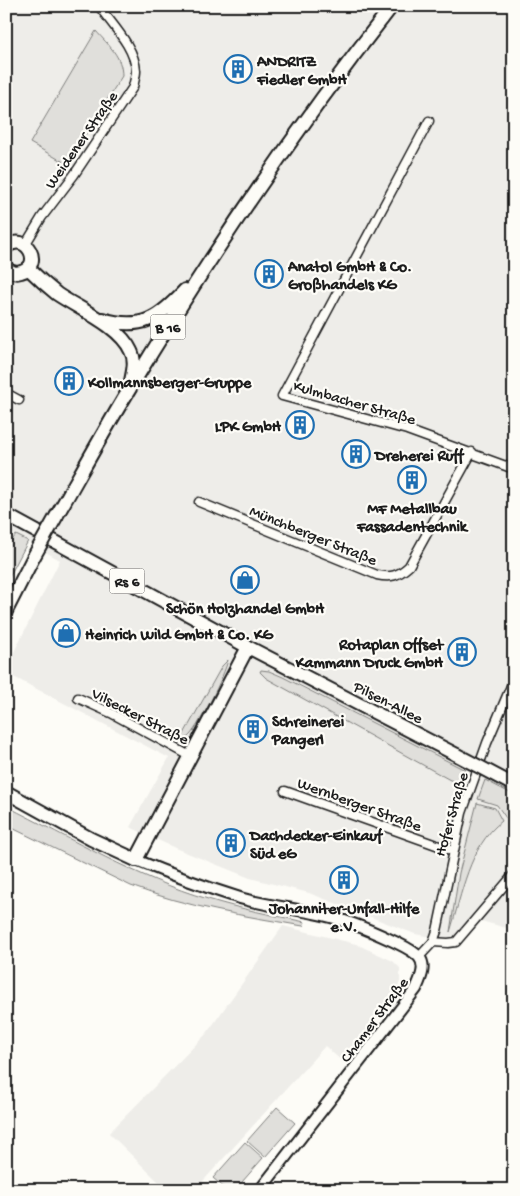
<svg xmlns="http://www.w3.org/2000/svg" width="520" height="1196" viewBox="0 0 520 1196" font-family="'Gochi Hand',sans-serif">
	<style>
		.built { fill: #eeede9 }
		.green { fill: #e0dfdb; stroke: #7e7e7c }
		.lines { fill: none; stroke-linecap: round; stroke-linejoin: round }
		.minor-casing { stroke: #1c1c1c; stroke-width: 11 }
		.tertiary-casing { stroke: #1c1c1c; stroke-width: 14 }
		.primary-casing { stroke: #1c1c1c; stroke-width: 16 }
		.trunk-casing { stroke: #1c1c1c; stroke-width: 16 }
		.minor { stroke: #fdfcf7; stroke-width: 8 }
		.tertiary { stroke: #fdfcf7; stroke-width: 10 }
		.primary { stroke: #fdfcf7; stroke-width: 12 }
		.trunk { stroke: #fdfcf7; stroke-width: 12 }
		.primary-bridge-casing { stroke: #1c1c1c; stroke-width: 16; stroke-linecap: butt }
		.trunk-bridge-casing { stroke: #1c1c1c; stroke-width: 16; stroke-linecap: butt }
		.primary-bridge { stroke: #fdfcf7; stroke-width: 12 }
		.trunk-bridge { stroke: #fdfcf7; stroke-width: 12 }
		.labels { text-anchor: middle; stroke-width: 4.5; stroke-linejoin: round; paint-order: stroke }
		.shield { fill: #fdfcf7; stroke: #605f5e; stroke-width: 1 }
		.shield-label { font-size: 15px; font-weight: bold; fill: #1c1c1c }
		.poi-label { font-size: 16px; font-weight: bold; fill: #1c1c1c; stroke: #fdfcf7; text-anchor: start }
		.street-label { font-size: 16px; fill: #1c1c1c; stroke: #fdfcf7 }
	</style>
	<rect width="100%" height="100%" fill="#fdfcf7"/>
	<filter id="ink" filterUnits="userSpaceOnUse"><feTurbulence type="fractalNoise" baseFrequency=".02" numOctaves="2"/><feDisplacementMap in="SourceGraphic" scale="10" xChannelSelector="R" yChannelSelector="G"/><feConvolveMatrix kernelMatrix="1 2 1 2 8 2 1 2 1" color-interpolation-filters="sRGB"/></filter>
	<g filter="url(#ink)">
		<path class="built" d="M 6,6 L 514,6 L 514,930 L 481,921 L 461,943 L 415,934 L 309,893 L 250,878 L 175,848 L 130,827 L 169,758 L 6,673 L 6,668 L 60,560 L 6,530 Z
			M 283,926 L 356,944 L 393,961 L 400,968 L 400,982 L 396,992 L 344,1063 L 325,1046 L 195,1190 L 167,1190 L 109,1133 L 207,1033 Z"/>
		<path class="green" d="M 96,31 C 109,46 122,56 122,76 L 67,164 L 30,143 Z
			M 16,535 L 28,541 L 6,583 L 6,548 Z
			M 228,660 C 225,674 198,730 187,738 C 184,741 184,740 180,741 L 222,666 Z
			M 261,670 L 269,671 L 283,677 L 467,771 L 464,781 L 457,782 L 450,780 L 266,678 L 260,672 Z
			M 485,780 L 514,795 L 514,815 L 506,818 L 497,805 L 478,799 Z
			M 477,803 L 495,808 L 502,821 C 469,846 462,894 450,932 L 459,873 Z
			M 6,806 C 72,839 137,878 208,899 C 240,909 273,915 305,922 L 303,926 C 245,916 186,907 131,886 L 6,825 Z
			M 277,1107 L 295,1123 L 265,1157 L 247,1141 Z
			M 245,1142 L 263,1158 L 235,1190 L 227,1190 L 213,1178 Z"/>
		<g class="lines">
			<defs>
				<path id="minor" d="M 429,121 L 282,396 L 407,430 L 514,469
					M 25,245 L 42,217 L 74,175 L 133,87 C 134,82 136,76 136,71 C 135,47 112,25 99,6
					M 6,393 L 19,400
					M 199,502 L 377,575 C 391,578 398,576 409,566 L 472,452
					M 78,698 L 111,713 L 190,756
					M 285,791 L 453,851
					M 433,942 L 448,943 L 456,942 L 514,874
					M 419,957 L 433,942 L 437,931 L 462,813 L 487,743 L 514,679"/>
				<path id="tertiary" d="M 136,860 C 170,874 205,887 240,898 C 264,905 290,908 314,913 C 341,918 368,929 393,941 C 401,945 413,950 419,957 C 427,966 420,980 416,989 L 260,1190"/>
				<path id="primary" d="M 6,247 C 27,230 44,266 21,272 C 15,274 11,272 6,268
					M 6,515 L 248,647 L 457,755
					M 136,860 L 248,647"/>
				<path id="trunk" d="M 28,268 C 37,277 47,286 57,294 C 79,309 120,326 131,351 C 136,361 133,371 131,381
					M 102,319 C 142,331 159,318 185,290
					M 57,515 C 81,473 104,431 129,390 C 209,257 296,128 392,6
					M 6,611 L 33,558
					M 6,792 L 91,839 L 136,860"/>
			</defs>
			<use href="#minor" class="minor-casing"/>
			<use href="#tertiary" class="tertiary-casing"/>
			<use href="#primary" class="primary-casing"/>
			<use href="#trunk" class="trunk-casing"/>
			<use href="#minor" class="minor"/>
			<use href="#tertiary" class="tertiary"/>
			<use href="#primary" class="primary"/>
			<use href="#trunk" class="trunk"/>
			<defs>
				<path id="primary-bridge" d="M 457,755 L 510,783"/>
				<path id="trunk-bridge" d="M 33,558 L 57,515"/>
			</defs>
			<use href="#primary-bridge" class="primary-bridge-casing"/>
			<use href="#trunk-bridge" class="trunk-bridge-casing"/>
			<use href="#primary-bridge" class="primary-bridge"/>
			<use href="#trunk-bridge" class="trunk-bridge"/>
		</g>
	</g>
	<defs>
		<symbol id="building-ring" viewBox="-11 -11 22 22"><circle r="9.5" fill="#fdfcf7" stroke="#1f6fb2" stroke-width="1.5"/><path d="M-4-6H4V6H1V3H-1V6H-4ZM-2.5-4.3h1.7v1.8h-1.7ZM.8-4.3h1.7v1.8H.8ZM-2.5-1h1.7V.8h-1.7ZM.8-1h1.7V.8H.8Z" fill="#1f6fb2"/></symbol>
		<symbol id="shop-ring" viewBox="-11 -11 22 22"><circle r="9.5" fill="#fdfcf7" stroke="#1f6fb2" stroke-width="1.5"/><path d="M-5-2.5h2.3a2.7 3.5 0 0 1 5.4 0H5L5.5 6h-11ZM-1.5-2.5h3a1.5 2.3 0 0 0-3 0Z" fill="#1f6fb2"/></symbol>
	</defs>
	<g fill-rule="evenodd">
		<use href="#building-ring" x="222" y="53" width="32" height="32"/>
		<use href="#building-ring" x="253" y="258" width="32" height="32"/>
		<use href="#building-ring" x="53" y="365" width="32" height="32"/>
		<use href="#building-ring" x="284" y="409" width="32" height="32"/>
		<use href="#building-ring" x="340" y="438" width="32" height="32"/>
		<use href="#building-ring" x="396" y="464" width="32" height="32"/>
		<use href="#shop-ring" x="229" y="564" width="32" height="32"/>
		<use href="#shop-ring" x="50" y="617" width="32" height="32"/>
		<use href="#building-ring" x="446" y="636" width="32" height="32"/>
		<use href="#building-ring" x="237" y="713" width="32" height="32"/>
		<use href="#building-ring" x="215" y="827" width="32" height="32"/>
		<use href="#building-ring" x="328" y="864" width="32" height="32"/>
	</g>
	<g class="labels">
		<g class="shield">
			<rect x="150.5" y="314.5" width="35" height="25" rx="4"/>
			<rect x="109.5" y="568.5" width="35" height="25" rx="4"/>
		</g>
		<g class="shield-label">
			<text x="168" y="332">B 16</text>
			<text x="127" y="586">Rs 6</text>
		</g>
		<g class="poi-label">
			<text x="257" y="66">ANDRITZ<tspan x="257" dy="18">Fiedler GmbH</tspan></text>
			<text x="288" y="271">Anatol GmbH &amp; Co.<tspan x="288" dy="18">Großhandels KG</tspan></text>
			<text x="88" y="387">Kollmannsberger-Gruppe</text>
			<text x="281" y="431" text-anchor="end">LPK GmbH</text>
			<text x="375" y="460">Dreherei Ruff</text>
			<text x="412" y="513" text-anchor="middle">MF Metallbau<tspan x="412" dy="18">Fassadentechnik</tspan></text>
			<text x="245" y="613" text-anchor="middle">Schön Holzhandel GmbH</text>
			<text x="85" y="639">Heinrich Wild GmbH &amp; Co. KG</text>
			<text x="443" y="649" text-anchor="end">Rotaplan Offset<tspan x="443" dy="18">Kammann Druck GmbH</tspan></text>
			<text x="272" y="726">Schreinerei<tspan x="272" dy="18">Pangerl</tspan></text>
			<text x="250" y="840">Dachdecker-Einkauf<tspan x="250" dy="18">Süd eG</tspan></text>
			<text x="344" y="913" text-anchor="middle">Johanniter-Unfall-Hilfe<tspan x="344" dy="18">e.V.</tspan></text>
		</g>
		<g class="street-label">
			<text transform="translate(80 139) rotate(-55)" y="6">Weidener Straße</text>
			<text transform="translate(355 401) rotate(16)" y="6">Kulmbacher Straße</text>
			<text transform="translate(314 534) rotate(22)" y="6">Münchberger Straße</text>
			<text transform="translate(389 701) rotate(27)" y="6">Pilsen-Allee</text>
			<text transform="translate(141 715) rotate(27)" y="6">Vilsecker Straße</text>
			<text transform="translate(360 803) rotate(20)" y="6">Wernberger Straße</text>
			<text transform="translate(450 814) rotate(-74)" y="6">Hofer Straße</text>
			<text transform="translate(373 1019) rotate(-53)" y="6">Chamer Straße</text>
		</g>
	</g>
	<rect width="520" height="1196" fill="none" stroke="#fdfcf7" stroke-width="25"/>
	<rect x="12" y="12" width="495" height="1171" fill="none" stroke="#1c1c1c" stroke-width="2" filter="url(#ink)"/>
</svg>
